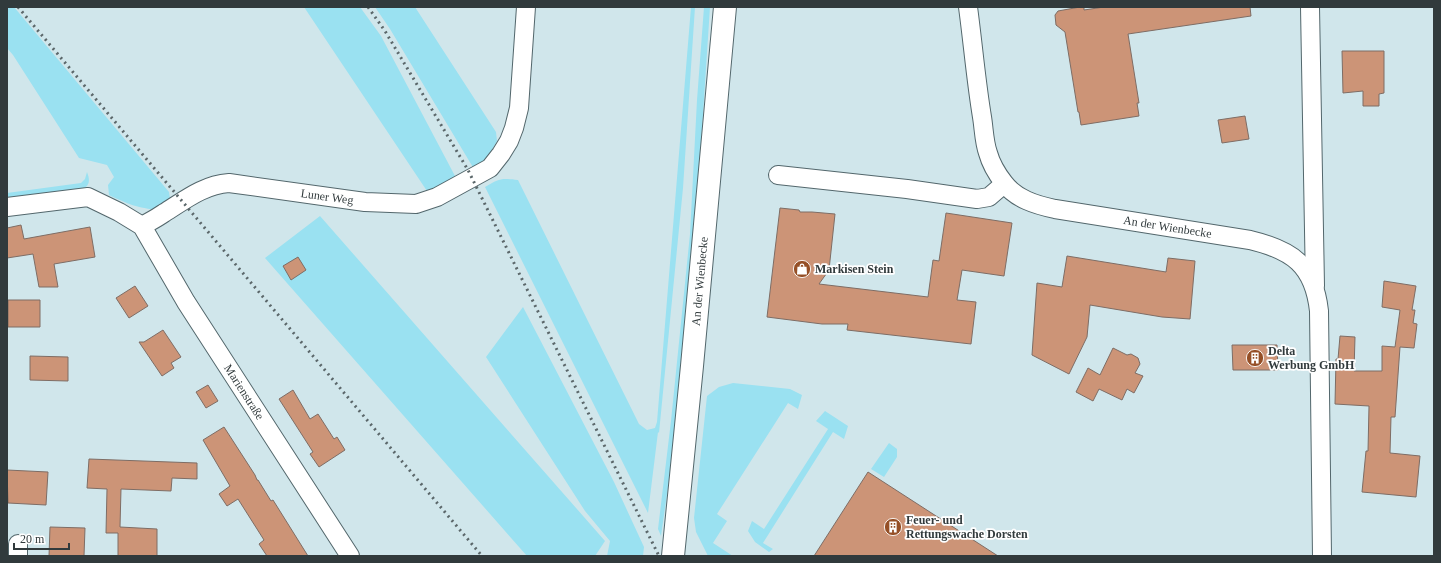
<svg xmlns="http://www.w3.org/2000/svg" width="1441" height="563" viewBox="0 0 1441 563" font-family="Georgia,serif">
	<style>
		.green { fill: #9ae1f1 }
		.building { fill: #cc9477; stroke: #7e6d65 }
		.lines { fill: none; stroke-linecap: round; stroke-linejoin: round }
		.minor-casing { stroke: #53676c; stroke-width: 20 }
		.tertiary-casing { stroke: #53676c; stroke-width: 24 }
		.minor { stroke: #fff; stroke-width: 18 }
		.tertiary { stroke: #fff; stroke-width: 22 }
		.rail { stroke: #5b676a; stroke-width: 3; stroke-dasharray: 2 4; stroke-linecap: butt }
		.labels { text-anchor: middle; stroke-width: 3.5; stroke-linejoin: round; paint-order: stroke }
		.street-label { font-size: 12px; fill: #313a3c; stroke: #fff }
		.poi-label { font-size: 12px; font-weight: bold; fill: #313a3c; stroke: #fff; text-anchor: start }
	</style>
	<rect width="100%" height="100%" fill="#d0e6eb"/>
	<path class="green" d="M 7,7 L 14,7 L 169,192 L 170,199 L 159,210 C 137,208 128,204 109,195 L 108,185 L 114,177 L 107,165 L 79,158 L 13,55 L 7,48 Z
		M 304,7 L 360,7 L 381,36 L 455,176 L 437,188 L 427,191 Z
		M 375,7 L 415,7 L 496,132 L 497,141 L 482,167 L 474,169 L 390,29 Z
		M 691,7 L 695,7 L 683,188 L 659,433 L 658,432 L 648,513 L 485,187 C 500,178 501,178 518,180 L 639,424 L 647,430 L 655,428 L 657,422 Z
		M 704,7 L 710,7 L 695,236 L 670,473 L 661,536 L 658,529 L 671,421 L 690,234 L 697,100 Z
		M 87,172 C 92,185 87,188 75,192 L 7,197 L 7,193 L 81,183 L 85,179 Z
		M 320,216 L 605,541 L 595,556 L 527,556 L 265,258 Z
		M 523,307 L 614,482 L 644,547 L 643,556 L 607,556 L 610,541 L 585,511 L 486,357 Z
		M 733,383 L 790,389 L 802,395 L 798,409 L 788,403 L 717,514 L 727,521 L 713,543 L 733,556 L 708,556 L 696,532 L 694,518 L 707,396 L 719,387 Z
		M 825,411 L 848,426 L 844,439 L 833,432 L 763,543 L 773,549 L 769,552 L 755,542 L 748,531 L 752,521 L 764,529 L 828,429 L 816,421 Z
		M 889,443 L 897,449 L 897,457 L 884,477 L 871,469 Z"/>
	<path class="building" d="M 1080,7 L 1084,7 L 1084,10 L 1104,7 L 1250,7 L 1251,16 L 1128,34 L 1139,103 L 1137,103 L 1139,116 L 1081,125 L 1079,112 L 1078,112 L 1065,32 L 1056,25 L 1055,15 L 1058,11 Z
		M 1342,51 L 1384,51 L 1384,93 L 1379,94 L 1379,106 L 1363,106 L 1363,91 L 1343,93 Z
		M 1245,116 L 1249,139 L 1222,143 L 1218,120 Z
		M 780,208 L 799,210 L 800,212 L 812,212 L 835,214 L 829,270 L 819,284 L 928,297 L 933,260 L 939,261 L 946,213 L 1012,223 L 1004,276 L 962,270 L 957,300 L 976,302 L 971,344 L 847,330 L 848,324 L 822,324 L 767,317 Z
		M 21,225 L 24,239 L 90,227 L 95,257 L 54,264 L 58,287 L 39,287 L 33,254 L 7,258 L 7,228 Z
		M 1067,256 L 1166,272 L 1168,258 L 1195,261 L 1190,319 L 1162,317 L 1090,305 L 1087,337 L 1069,374 L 1032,355 L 1037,283 L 1062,287 Z
		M 298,257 L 306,270 L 291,280 L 283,266 Z
		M 1384,281 L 1416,286 L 1412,310 L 1415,310 L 1413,323 L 1417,324 L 1414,348 L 1400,347 L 1395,417 L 1391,417 L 1390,453 L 1420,456 L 1416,497 L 1362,492 L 1366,451 L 1368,451 L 1369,406 L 1335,404 L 1336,359 L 1338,359 L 1340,336 L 1355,337 L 1354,371 L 1382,371 L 1382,346 L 1395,347 L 1400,310 L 1382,307 Z
		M 135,286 L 148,306 L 129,318 L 116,298 Z
		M 8,300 L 40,300 L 40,327 L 8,327 Z
		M 163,330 L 181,357 L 171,363 L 174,368 L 162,376 L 139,342 L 144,342 Z
		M 1232,345 L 1277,345 L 1278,370 L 1233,370 Z
		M 1113,348 L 1127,355 L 1131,354 L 1138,358 L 1140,364 L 1135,373 L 1143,376 L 1134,393 L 1127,389 L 1122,400 L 1099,389 L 1093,401 L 1076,392 L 1088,368 L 1100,375 Z
		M 30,356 L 68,357 L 68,381 L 30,380 Z
		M 208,385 L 218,401 L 206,408 L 196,392 Z
		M 293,390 L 310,419 L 318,414 L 334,439 L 337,437 L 345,450 L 319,467 L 310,454 L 313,452 L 279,399 Z
		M 224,427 L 255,475 L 257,480 L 258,480 L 271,501 L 273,500 L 308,556 L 267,556 L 259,544 L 264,540 L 238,499 L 227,506 L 219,494 L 230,486 L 203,440 Z
		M 89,459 L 197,463 L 197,479 L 172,478 L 171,491 L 121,489 L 120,527 L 157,529 L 157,556 L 118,556 L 118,533 L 106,533 L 107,489 L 87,488 Z
		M 7,470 L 48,472 L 46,505 L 8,503 Z
		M 868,472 L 998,556 L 814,556 Z
		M 50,527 L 85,528 L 84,556 L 49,556 Z"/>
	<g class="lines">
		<defs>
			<g id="minor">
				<path id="s1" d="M 968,7 C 973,44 976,81 982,117 C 984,129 984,142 988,153 C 991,164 997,174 1004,183 C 1016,199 1036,205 1055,209 L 1250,240 C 1292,250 1314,265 1319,311 L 1322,556"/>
				<path d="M 1310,7 L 1315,286"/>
				<path d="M 778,175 L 907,189 L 977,199 L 989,197 L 1004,184"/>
				<path id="s2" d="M 7,207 L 88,197 L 119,212 L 142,226 L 186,302 L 350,556"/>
				<path id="s3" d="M 142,226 C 149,222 157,218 164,213 C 185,200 203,185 229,183 L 365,202 L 416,204 L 437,197 L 490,168 L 501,154 L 509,141 L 514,128 L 519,108 L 526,7"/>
				<path d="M 18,556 L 18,544"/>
			</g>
			<g id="tertiary">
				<path id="s4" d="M 673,556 L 692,366 L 725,7"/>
			</g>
		</defs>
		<use href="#minor" class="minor-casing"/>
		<use href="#tertiary" class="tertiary-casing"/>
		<use href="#minor" class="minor"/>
		<use href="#tertiary" class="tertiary"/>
		<path class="rail" d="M 18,7 L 482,556
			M 368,7 L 385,31 L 468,170 L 659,556"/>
	</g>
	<defs>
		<symbol id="shop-disc" viewBox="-11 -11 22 22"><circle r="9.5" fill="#954f26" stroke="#fff"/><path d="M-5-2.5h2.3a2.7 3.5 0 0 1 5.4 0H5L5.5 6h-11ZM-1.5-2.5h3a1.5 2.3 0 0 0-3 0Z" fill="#fff"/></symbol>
		<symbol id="building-disc" viewBox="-11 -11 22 22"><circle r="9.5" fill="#954f26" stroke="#fff"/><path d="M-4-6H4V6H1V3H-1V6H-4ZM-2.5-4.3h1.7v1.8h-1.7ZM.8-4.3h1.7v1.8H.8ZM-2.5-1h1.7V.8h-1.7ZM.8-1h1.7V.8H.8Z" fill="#fff"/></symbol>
	</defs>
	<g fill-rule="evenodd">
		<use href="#shop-disc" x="792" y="259" width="20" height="20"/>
		<use href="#building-disc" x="1245" y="348" width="20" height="20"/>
		<use href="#building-disc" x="883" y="517" width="20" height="20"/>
	</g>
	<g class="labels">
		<g class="street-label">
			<text dy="4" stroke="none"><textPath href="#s3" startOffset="197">Luner Weg</textPath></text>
			<text dy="4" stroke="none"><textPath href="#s1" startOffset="354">An der Wienbecke</textPath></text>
			<text dy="4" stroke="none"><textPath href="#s4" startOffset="276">An der Wienbecke</textPath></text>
			<text dy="4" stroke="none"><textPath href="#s2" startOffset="338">Marienstraße</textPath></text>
		</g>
		<g class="poi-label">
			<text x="815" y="273">Markisen Stein</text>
			<text x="1268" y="355">Delta<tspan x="1268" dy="14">Werbung GmbH</tspan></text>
			<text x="906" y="524">Feuer- und<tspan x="906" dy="14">Rettungswache Dorsten</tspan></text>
		</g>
	</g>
	<rect width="1441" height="563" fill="none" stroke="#313a3c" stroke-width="16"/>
	<path d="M14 543v6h55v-6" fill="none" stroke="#313a3c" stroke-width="2"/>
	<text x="20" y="543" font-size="12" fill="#313a3c" stroke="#ffffff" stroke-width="3" paint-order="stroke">20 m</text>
</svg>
